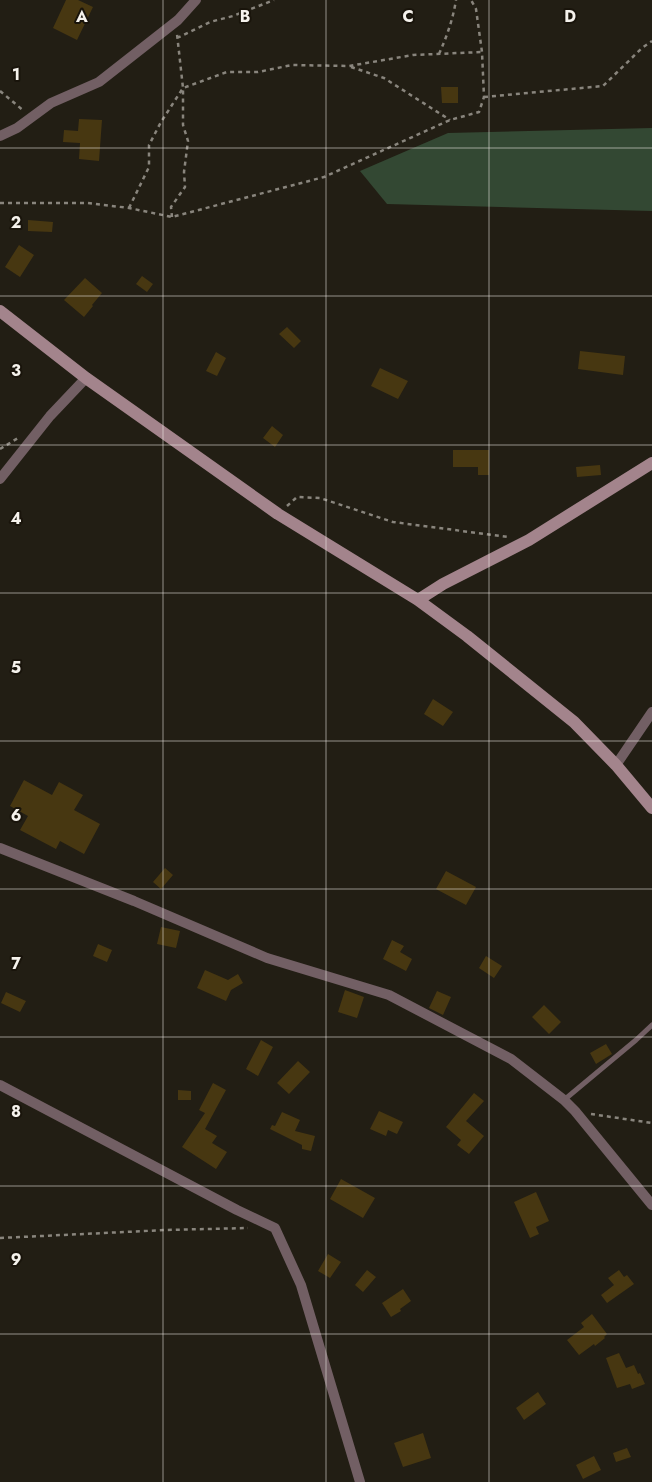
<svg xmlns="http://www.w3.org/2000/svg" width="652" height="1482" viewBox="0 0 652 1482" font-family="Jost,sans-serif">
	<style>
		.green { fill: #334833 }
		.building { fill: #473711 }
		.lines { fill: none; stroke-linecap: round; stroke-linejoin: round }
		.path { stroke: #89857d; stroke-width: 2.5; stroke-dasharray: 4 4; stroke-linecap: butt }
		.lane { stroke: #725f64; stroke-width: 5 }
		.street { stroke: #725f64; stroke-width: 10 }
		.secondary { stroke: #a3848c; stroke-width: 12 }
		.grid { fill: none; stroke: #f5f2ec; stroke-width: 1; stroke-opacity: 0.55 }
		.grid-label { font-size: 16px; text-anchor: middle; font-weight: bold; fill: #f5f2ec; stroke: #19140b; stroke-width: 4; stroke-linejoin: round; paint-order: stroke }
	</style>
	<rect width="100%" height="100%" fill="#221e14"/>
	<path class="green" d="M 652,128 L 652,211 L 387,204 L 360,171 L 448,133 Z"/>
	<path class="building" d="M 66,0 L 78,0 L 93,7 L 77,40 L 53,28 Z
		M 441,87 L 458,87 L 458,103 L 442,103 Z
		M 79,119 L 102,120 L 99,161 L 79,159 L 80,143 L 63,142 L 64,130 L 78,131 Z
		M 28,220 L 53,222 L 52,232 L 28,231 Z
		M 19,245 L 34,255 L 20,277 L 5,267 Z
		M 142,276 L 153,284 L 147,292 L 136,284 Z
		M 85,278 L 102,293 L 92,305 L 93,306 L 84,317 L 64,300 Z
		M 287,327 L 301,341 L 294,348 L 279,334 Z
		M 580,351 L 625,356 L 623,375 L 578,369 Z
		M 216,352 L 226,358 L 217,376 L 206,371 Z
		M 380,368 L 408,381 L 398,399 L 371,386 Z
		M 272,426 L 283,435 L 275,447 L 263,438 Z
		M 453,450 L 489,450 L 489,475 L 478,475 L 478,467 L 453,467 Z
		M 600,465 L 601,475 L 577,477 L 576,467 Z
		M 433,699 L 453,712 L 443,726 L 424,714 Z
		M 24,780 L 52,795 L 59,782 L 83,795 L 74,810 L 100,824 L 84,854 L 60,841 L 56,849 L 20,830 L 28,816 L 10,806 Z
		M 165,868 L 173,875 L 161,889 L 153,882 Z
		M 446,871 L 476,887 L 466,905 L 436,889 Z
		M 161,927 L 180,931 L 176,948 L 157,944 Z
		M 392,940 L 404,946 L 400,952 L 412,959 L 406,971 L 383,959 Z
		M 98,944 L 112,950 L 107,962 L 93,956 Z
		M 486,956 L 502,966 L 494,978 L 479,968 Z
		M 205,970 L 228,980 L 238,974 L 243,983 L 231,990 L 226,1001 L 197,988 Z
		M 345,990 L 364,997 L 357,1018 L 338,1012 Z
		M 437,991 L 451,997 L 443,1015 L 429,1008 Z
		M 6,992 L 26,1001 L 20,1012 L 1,1003 Z
		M 544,1005 L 561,1022 L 549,1034 L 532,1017 Z
		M 261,1040 L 273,1047 L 258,1076 L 246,1069 Z
		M 606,1044 L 612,1054 L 596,1064 L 590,1053 Z
		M 298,1061 L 310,1072 L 289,1094 L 277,1083 Z
		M 213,1083 L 226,1090 L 205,1129 L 217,1136 L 212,1143 L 227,1152 L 216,1169 L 182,1147 L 205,1113 L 199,1110 Z
		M 178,1090 L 191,1091 L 191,1100 L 178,1100 Z
		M 474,1093 L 484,1101 L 466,1121 L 484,1136 L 469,1154 L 457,1145 L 461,1140 L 446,1127 Z
		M 379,1111 L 403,1122 L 397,1134 L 388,1130 L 386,1136 L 370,1129 Z
		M 282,1112 L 300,1120 L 295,1131 L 315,1136 L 311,1151 L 302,1149 L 302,1145 L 270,1129 L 272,1125 L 275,1126 Z
		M 341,1179 L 375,1198 L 363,1218 L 330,1199 Z
		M 536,1192 L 549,1221 L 536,1227 L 539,1234 L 530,1238 L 514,1202 Z
		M 328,1254 L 341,1262 L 330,1278 L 318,1271 Z
		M 367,1270 L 376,1277 L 363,1292 L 355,1285 Z
		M 619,1270 L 624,1277 L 627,1275 L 634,1284 L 607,1303 L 601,1295 L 614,1285 L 608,1278 Z
		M 403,1289 L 411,1301 L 400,1309 L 401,1311 L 391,1317 L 382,1303 Z
		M 592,1314 L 607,1334 L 604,1337 L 605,1338 L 595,1346 L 594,1344 L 579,1355 L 567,1340 L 584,1327 L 581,1323 Z
		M 619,1353 L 626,1368 L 634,1365 L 638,1374 L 640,1373 L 645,1384 L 632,1389 L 630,1384 L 617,1388 L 606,1358 Z
		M 538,1392 L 546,1404 L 524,1420 L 516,1408 Z
		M 423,1433 L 431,1458 L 403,1467 L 394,1443 Z
		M 627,1448 L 631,1457 L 616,1462 L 613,1453 Z
		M 594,1456 L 601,1470 L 583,1479 L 576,1465 Z"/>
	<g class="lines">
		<path class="path" d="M 177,38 L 210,22 L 233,16 L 274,0
			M 439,54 C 447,36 453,19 456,0
			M 351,67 L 384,78 L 450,120
			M 0,91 L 24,111
			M 484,97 L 603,86 L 642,48 L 652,41
			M 0,203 L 88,203 L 129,208 L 172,217 L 324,177 L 450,120 L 479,112 L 484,97 L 482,52 L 476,9 L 471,0
			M 129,208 L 149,167 L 149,145 L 161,122 L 183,88 L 227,72 L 258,72 L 292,65 L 349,66 L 413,55 L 482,52
			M 172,217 L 171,207 L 185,187 L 184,172 L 188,141 L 183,125 L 183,88 L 177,34
			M 0,449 L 18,438
			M 287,506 L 297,497 L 320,498 L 393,522 L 508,537
			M 591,1114 L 652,1123
			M 0,1238 L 166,1230 L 248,1228"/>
		<path class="lane" d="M 564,1100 L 636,1040 L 652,1025"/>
		<path class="street" d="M 0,136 L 17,128 L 51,103 L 99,82 L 178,20 L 196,0
			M 0,479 L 50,416 L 86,378
			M 616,765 L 652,712
			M 0,848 L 134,901 L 267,958 L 389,995 L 511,1059 L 564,1100 L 575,1111 L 652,1205
			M 0,1085 L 237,1210 L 275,1228 L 301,1285 L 360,1482"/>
		<path class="secondary" d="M 0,311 L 86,378 L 278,514 L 418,600 L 467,636 L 574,722 L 616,765 L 652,808
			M 418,600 L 443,584 L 529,540 L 652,463"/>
	</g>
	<path class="grid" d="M 163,0 L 163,1482M 326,0 L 326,1482M 489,0 L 489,1482M 0,148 L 652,148M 0,296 L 652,296M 0,445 L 652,445M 0,593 L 652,593M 0,741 L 652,741M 0,889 L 652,889M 0,1037 L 652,1037M 0,1186 L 652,1186M 0,1334 L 652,1334"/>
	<g class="grid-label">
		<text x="82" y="22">A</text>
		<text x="245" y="22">B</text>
		<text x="408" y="22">C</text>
		<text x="570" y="22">D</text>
		<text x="16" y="80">1</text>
		<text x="16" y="228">2</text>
		<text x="16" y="376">3</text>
		<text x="16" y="524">4</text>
		<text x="16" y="673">5</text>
		<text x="16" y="821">6</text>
		<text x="16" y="969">7</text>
		<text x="16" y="1117">8</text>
		<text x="16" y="1265">9</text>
	</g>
</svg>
